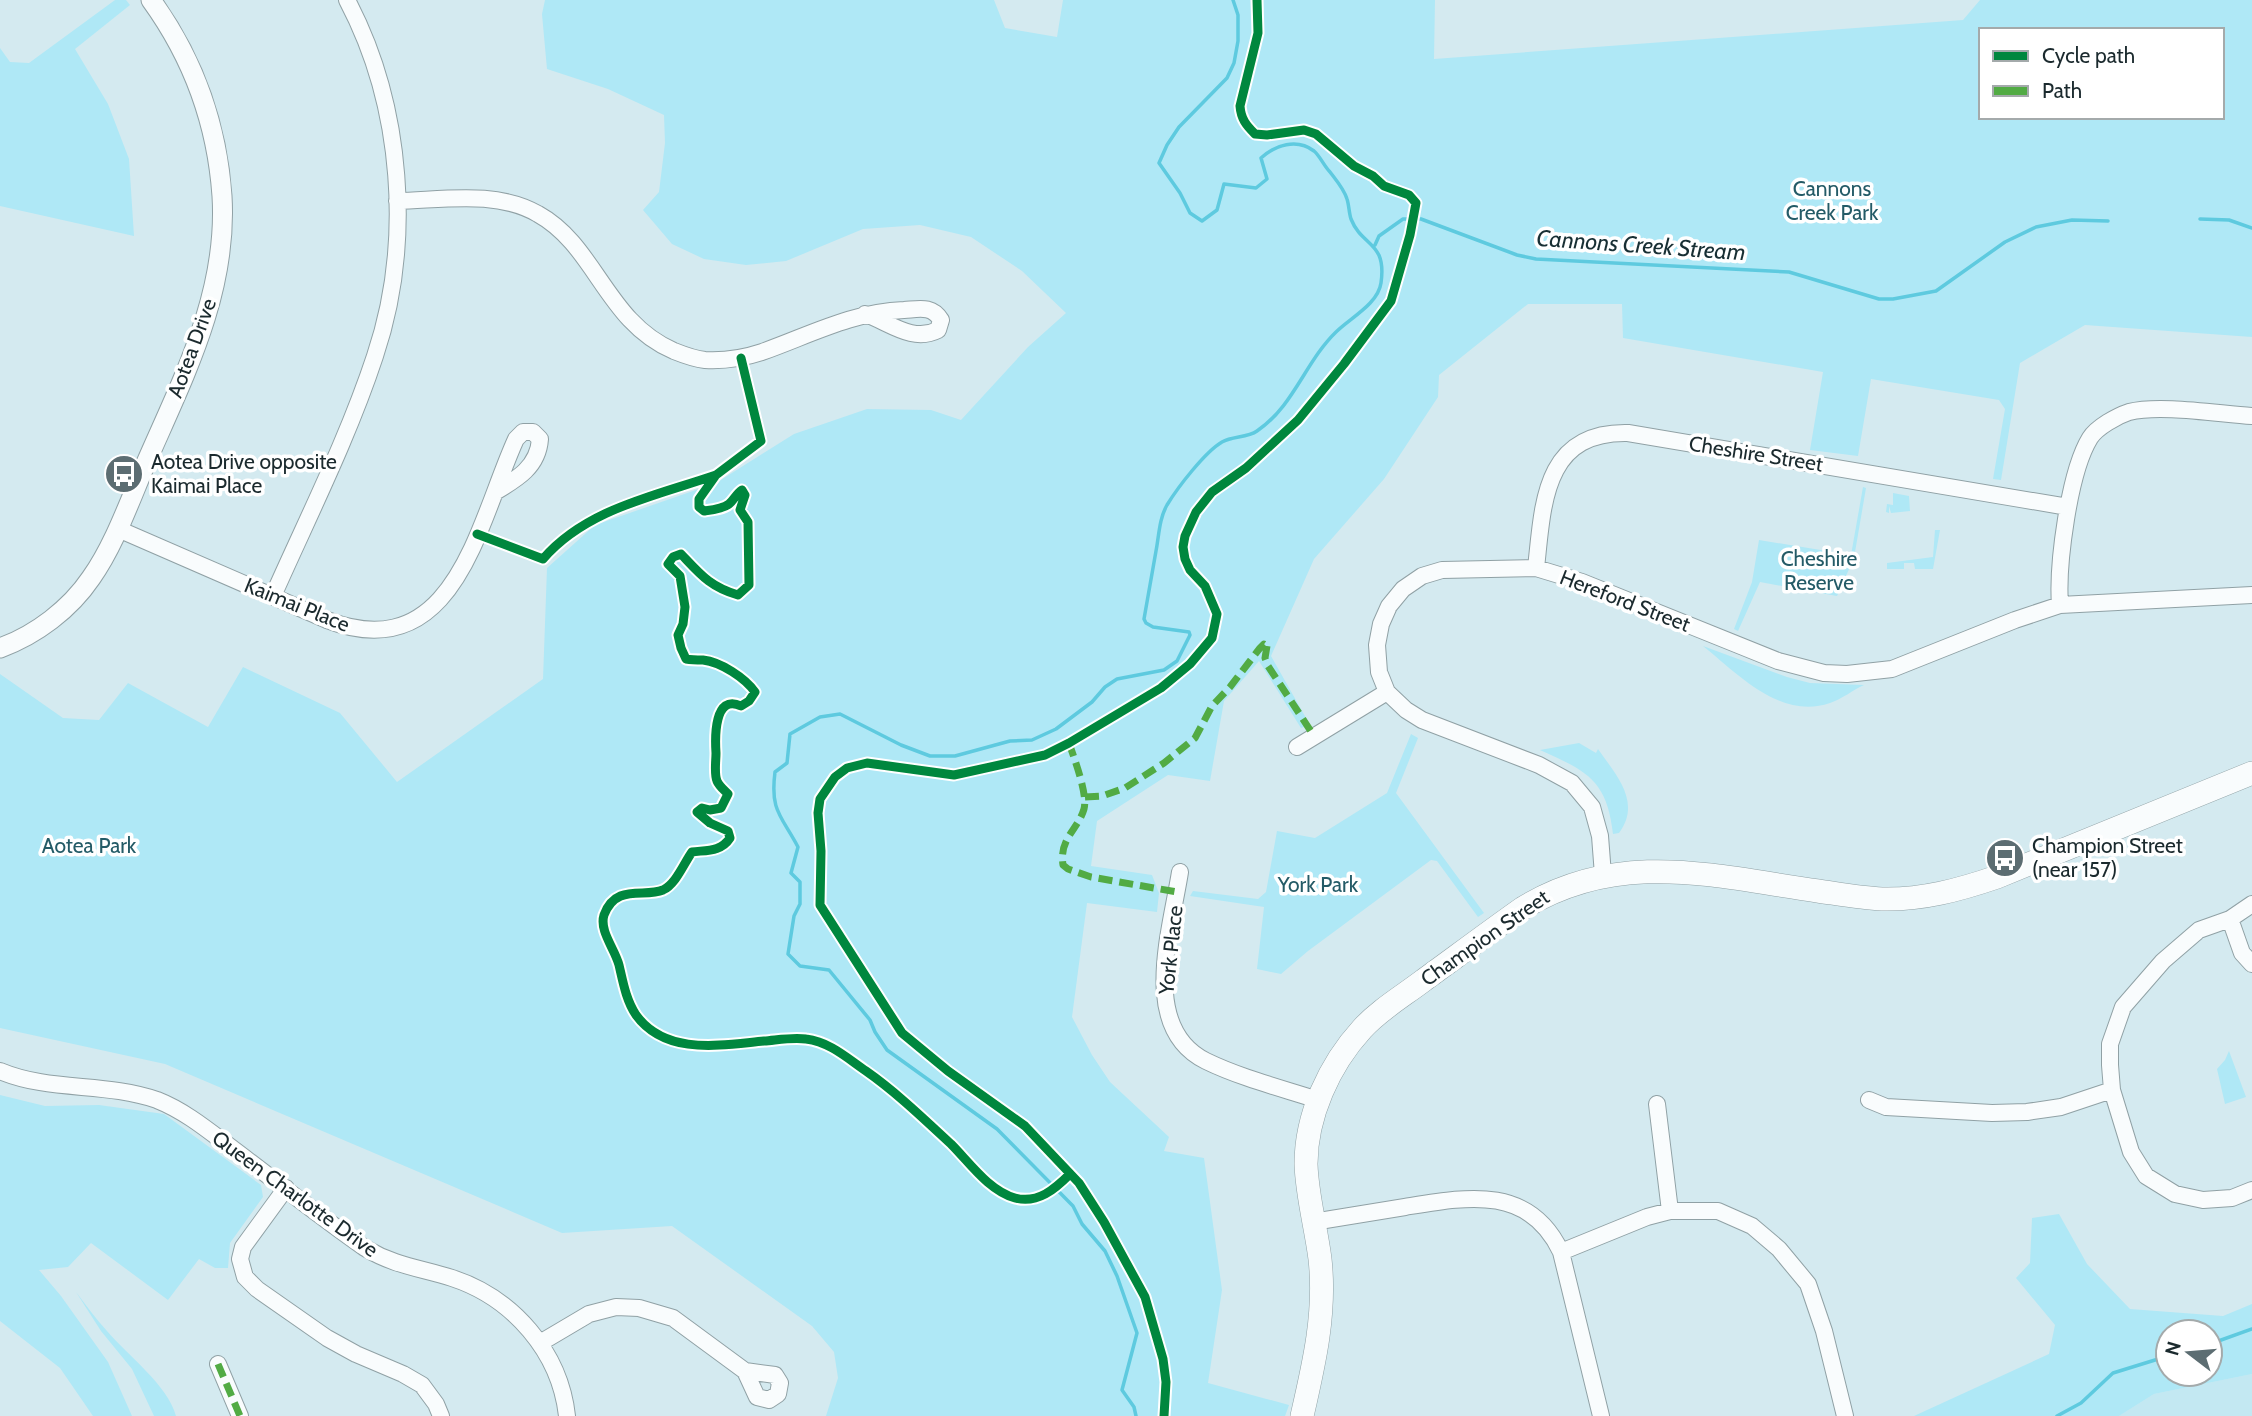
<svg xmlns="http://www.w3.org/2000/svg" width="2252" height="1416" viewBox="0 0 2252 1416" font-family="Cabin,sans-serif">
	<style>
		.built { fill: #c3e8f2 }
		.green { fill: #afe8f6; fill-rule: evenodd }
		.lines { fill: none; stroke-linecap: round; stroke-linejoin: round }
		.stream { stroke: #5ecadf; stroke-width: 3.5 }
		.minor-casing { stroke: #90a1a5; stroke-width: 18 }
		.tertiary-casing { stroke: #90a1a5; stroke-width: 21 }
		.secondary-casing { stroke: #90a1a5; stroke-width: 24 }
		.minor { stroke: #f9fcfd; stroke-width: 16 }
		.tertiary { stroke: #f9fcfd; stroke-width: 19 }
		.secondary { stroke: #f9fcfd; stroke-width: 23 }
		.quiet { stroke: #52ab44; stroke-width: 7; stroke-dasharray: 14 7; stroke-linecap: butt }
		.cycleway-casing { stroke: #fff; stroke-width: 13 }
		.cycleway { stroke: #00873e; stroke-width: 9 }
		.labels { text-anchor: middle; stroke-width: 7; stroke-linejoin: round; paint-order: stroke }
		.park-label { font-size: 21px; fill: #245b67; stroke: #fff }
		.street-label { font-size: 21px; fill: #1b2a2e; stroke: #fff }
		.poi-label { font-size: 21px; fill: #1b2a2e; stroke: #fff; text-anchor: start }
		.water-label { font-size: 23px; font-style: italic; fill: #182f34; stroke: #fff }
	</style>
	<rect width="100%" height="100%" fill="#d4eaf0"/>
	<path class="built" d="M 2252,1374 L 2252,1416 L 2119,1416 L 2154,1394 Z"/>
	<path class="green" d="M 115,0 L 126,0 L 130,5 L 75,49 L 108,104 L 129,159 L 134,236 L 0,206 L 0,48 L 10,62 L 29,63 Z
		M 545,0 L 994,0 L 1005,28 L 1057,37 L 1063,0 L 1435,0 L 1434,59 L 1963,20 L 1980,0 L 2252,0 L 2252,337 L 2085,325 L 2020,363 L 2001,480 L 1993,479 L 2005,409 L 1999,400 L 1871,379 L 1858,456 L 1810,450 L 1823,372 L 1623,338 L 1622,304 L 1528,304 L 1439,375 L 1438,397 L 1384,479 L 1314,559 L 1271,656 L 1310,725 L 1301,728 L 1259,661 L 1224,701 L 1210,781 L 1168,775 L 1097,821 L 1091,866 L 1152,875 L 1159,893 L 1157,912 L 1087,903 L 1072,1017 L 1092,1055 L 1110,1082 L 1169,1137 L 1164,1151 L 1204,1158 L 1222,1290 L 1208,1383 L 1289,1405 L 1285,1416 L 826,1416 L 838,1378 L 834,1352 L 812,1326 L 672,1226 L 562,1233 L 165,1064 L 0,1028 L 0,674 L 63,718 L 99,720 L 128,683 L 208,727 L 243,667 L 340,713 L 397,782 L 543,679 L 547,568 L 595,525 L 716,483 L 794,434 L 867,409 L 931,410 L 961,420 L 1028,347 L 1066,313 L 1022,271 L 971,237 L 920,225 L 863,229 L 786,261 L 746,265 L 704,259 L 672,244 L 643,210 L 659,192 L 665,143 L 664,115 L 608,89 L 547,69 L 542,14 ZM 1981,30 L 2222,30 L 2222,117 L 1981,117 Z
		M 1863,487 L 1866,488 L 1854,558 L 1837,596 L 1760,582 L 1738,631 L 1734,629 L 1752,582 L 1759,540 L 1851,555 Z
		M 1893,493 L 1909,496 L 1910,511 L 1891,513 L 1889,506 L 1889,513 L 1886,512 L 1887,504 L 1893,505 Z
		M 1935,530 L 1940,530 L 1933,569 L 1915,569 L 1914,563 L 1904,563 L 1904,569 L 1887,569 L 1887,563 L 1933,557 Z
		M 1703,646 L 1787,677 L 1810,683 L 1864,685 C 1853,690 1842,699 1830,703 C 1780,720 1738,674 1703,646 Z
		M 1411,734 L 1418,738 L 1396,793 L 1484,913 L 1478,917 L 1437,861 L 1431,860 L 1308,951 L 1281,974 L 1257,969 L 1264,907 L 1190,896 L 1193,891 L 1258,899 L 1266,892 L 1277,831 L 1315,838 L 1387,793 Z
		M 1579,743 L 1596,753 L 1598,749 C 1616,775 1642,802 1619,833 L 1613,834 C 1607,780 1587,771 1540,750 Z
		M 2229,1051 L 2246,1097 L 2225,1104 L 2217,1069 L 2225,1060 Z
		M 0,1095 L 45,1106 L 99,1105 L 164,1114 L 261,1185 L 263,1197 L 230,1243 L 228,1268 L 215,1268 L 199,1259 L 168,1300 L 91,1243 L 68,1267 L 39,1270 L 61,1296 L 108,1362 L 132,1416 L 93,1416 L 60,1368 L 0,1321 Z
		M 2059,1214 L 2087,1264 L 2130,1309 L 2223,1316 L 2252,1304 L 2252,1374 L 2154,1394 L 2119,1416 L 1914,1416 L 2049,1354 L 2055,1325 L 2016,1278 L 2030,1263 L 2032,1218 ZM 2168,1332 L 2210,1332 L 2210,1374 L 2168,1374 Z
		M 76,1292 C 86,1305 96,1319 107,1331 C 127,1355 168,1385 176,1416 L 154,1416 L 132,1369 L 101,1331 Z"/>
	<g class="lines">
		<path class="stream" d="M 2200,219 L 2229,220 L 2252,228
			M 1375,245 L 1379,236 L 1403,219 L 1421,219 L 1517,255 L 1536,259 L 1789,272 L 1879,299 L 1893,299 L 1936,291 L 2005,242 L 2036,227 L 2072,220 L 2108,221
			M 2210,1344 L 2252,1329
			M 1136,1416 L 1134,1407 L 1122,1390 L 1137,1333 L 1117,1276 L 1105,1251 L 1082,1224 L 1073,1206 L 997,1129 L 887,1050 L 875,1032 L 870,1020 L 829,970 L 800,966 L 788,954 L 794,916 L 800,904 L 800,882 L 791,873 L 798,847 C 781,815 770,811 775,772 L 787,763 L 790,734 L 820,717 L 840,714 L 901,745 L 930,756 L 955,756 L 1010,741 L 1032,740 L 1056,729 L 1092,702 L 1105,687 L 1117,679 L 1164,670 L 1177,661 L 1190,635 L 1189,632 L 1153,627 L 1146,623 L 1144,619 C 1148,596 1152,574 1156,551 C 1159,536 1159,519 1167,505 C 1178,487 1205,452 1222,442 C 1233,436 1247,438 1257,431 C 1294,406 1305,362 1336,332 C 1350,318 1378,304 1381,283 C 1387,241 1362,247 1351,219 C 1349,213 1349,205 1347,199 C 1344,189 1336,180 1330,172 C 1324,166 1320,156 1314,151 C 1297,138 1275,145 1261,158 L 1267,179 L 1256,188 L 1224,184 L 1217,210 L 1202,221 L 1190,213 L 1180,193 L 1159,163 L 1167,145 L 1179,127 L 1227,78 L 1234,63 L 1238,41 L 1238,15 L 1233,0
			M 2057,1416 L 2081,1403 L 2113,1373 L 2168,1356"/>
		<defs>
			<path id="minor" d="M 397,201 C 443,200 497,190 538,214 C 596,246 606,322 674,351 C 684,355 695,359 705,360 C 724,361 744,358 762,352 C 810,335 852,312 904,310 C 919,309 932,305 941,320 L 938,330 C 912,343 889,322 865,314
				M 118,529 L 327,620 C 455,669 478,522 516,439 L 523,432 L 533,432 L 540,439 C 538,467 517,479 495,492
				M 1536,568 C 1543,505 1543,431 1628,433 L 2068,507
				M 273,596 C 308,517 348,438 375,356 C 413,243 403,106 347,0
				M 2060,605 C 2057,565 2069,472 2090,438 C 2097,427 2117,416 2129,412 C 2160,404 2219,414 2252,416
				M 1297,747 L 1387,692
				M 1180,872 C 1171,930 1139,1028 1206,1061 C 1241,1078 1281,1088 1318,1100
				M 1603,875 L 1600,836 L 1592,807 L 1572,783 L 1539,765 L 1422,720 L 1406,710 L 1387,692 L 1379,672 L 1377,645 L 1381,624 L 1389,606 L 1403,589 L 1422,576 L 1442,570 L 1536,568 L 1582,582 L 1778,661 L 1824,673 L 1847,674 L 1892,669 L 2015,620 L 2060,605 L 2252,595
				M 2252,904 L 2230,919 L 2199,930 L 2163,961 L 2123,1007 L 2110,1044 L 2110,1065 L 2112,1090 L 2131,1152 L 2146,1176 L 2175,1194 L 2203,1200 L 2232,1198 L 2252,1190
				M 2230,919 L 2242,953 L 2252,964
				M 0,1071 C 50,1092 105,1082 157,1100 C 185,1111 209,1131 233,1149 C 277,1182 320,1217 365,1248 C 395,1266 420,1268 452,1278 C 513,1298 560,1352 567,1416
				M 1869,1100 L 1886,1107 L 1992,1113 L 2027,1112 L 2061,1107 L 2112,1090
				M 1657,1104 L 1670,1211
				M 286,1188 L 243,1247 L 240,1259 L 245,1277 L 257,1289 L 327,1338 L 356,1354 L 403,1374 L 422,1385 L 436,1404 L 441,1416
				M 1313,1222 C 1344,1217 1374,1212 1405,1207 C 1466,1197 1529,1184 1561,1252 L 1601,1416
				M 1561,1252 L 1647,1217 L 1670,1211 L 1718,1211 L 1752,1226 L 1779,1249 L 1808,1284 L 1824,1331 L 1845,1416
				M 540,1343 L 589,1314 L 616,1307 L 639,1308 L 673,1318 L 745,1371 L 775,1375 L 780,1383 L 778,1394 L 769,1400 L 757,1397 L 745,1371
				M 218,1364 L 240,1416"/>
			<path id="tertiary" d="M 0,648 C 36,635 70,609 91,578 C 114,546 130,500 146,463 C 183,378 228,293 222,196 C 217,124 193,58 151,0"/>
			<path id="secondary" d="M 1302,1416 C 1314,1364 1326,1313 1320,1259 C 1316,1227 1307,1196 1306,1164 C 1306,1116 1329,1065 1362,1029 C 1379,1010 1403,996 1424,980 C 1457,956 1489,932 1523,908 C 1620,849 1713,876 1818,891 C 1839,894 1861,898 1882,899 C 1922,900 1959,890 1997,877 L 2252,773"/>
		</defs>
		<use href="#minor" class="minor-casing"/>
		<use href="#tertiary" class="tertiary-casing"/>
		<use href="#secondary" class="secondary-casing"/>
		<use href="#minor" class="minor"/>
		<use href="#tertiary" class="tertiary"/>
		<use href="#secondary" class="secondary"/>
		<path class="quiet" d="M 1267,646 L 1265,658 L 1268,666 L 1314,736
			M 1069,743 C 1074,758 1088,794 1084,809 C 1078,830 1059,838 1063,865 L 1068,869 L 1091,877 L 1177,892
			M 1085,797 L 1102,796 L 1125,788 L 1164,763 L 1195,738 L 1212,706 L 1230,687 L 1260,648 L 1264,644 L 1267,646
			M 218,1364 L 240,1416"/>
		<defs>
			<path id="cycleway" d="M 716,475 L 761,441 L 741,358
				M 477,534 L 543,559 C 586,509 655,496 716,475 L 699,499 L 699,507 L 704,511 C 712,510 723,509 729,504 C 734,500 736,494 742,490 L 745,495 L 740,510 L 748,522 L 749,585 L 738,595 C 710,587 700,574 681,554 L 673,557 L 668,564 L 680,576 L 685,607 L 683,624 L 678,635 L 681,648 L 686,659 C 692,660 697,660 703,660 C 721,662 745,678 755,692 L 749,701 L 741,706 C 714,693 715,738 716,753 C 716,761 714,774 717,781 C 719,786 724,790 728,794 L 721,808 L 710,810 L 702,808 L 697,812 L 710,823 L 728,831 L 730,838 C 721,852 706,850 692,852 C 684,863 676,884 663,890 C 644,898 616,883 604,915 C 599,931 615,949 619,965 C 623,982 626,1000 636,1015 C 666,1056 721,1045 764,1041 C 777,1040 793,1037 806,1039 C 830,1042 847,1058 866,1071 C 896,1092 924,1119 951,1144 C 969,1162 989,1191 1015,1198 C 1038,1204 1055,1189 1070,1174
				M 1164,1416 L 1166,1382 L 1163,1359 L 1145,1297 L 1104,1222 L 1079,1183 L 1025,1126 L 948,1071 L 902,1033 L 820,905 L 821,851 L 818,813 L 820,799 L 835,777 L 847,768 L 867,763 L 954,775 L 1045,755 L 1069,743 L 1161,688 L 1190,664 L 1212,638 L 1217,614 L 1205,586 L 1190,570 L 1185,559 L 1183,547 L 1185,536 L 1196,512 L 1212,492 L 1246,468 L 1298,420 L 1344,364 L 1391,301 L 1410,235 L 1416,203 L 1409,195 L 1384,186 L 1373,176 L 1354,166 L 1316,134 L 1304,130 L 1267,135 L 1255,134 C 1246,125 1241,119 1240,106 L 1258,33 L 1257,0"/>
		</defs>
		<use href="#cycleway" class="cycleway-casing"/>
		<use href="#cycleway" class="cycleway"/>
	</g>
	<defs>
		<symbol id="bus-disc" viewBox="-11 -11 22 22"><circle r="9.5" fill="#5c6d72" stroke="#fff"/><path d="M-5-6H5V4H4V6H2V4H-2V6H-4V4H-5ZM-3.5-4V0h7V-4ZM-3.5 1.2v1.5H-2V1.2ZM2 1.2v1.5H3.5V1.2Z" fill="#fff"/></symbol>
	</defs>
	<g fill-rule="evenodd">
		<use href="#bus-disc" x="102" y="452" width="44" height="44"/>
		<use href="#bus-disc" x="1983" y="836" width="44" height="44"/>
	</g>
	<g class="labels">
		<g class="park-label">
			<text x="1832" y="196">Cannons<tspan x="1832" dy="24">Creek Park</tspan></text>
			<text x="1819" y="566">Cheshire<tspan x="1819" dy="24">Reserve</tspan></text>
			<text x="89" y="853">Aotea Park</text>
			<text x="1318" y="892">York Park</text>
		</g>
		<g class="street-label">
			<text transform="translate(192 348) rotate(-70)" y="7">Aotea Drive</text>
			<text transform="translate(1756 454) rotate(9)" y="7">Cheshire Street</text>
			<text transform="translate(1625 601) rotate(21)" y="7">Hereford Street</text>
			<text transform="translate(297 605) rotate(22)" y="7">Kaimai Place</text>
			<text transform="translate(1485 938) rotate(-35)" y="7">Champion Street</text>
			<text transform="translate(1171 950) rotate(-84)" y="7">York Place</text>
			<text transform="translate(295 1194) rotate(36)" y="7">Queen Charlotte Drive</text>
		</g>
		<g class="poi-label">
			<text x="151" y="469">Aotea Drive opposite<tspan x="151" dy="24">Kaimai Place</tspan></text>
			<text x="2032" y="853">Champion Street<tspan x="2032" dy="24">(near 157)</tspan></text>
		</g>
		<g class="water-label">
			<text transform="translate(1641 245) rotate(4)" y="8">Cannons Creek Stream</text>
		</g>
	</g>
	<rect x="1979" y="28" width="245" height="91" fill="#ffffff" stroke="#a4aaab" stroke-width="2"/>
	<rect x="1993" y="51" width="35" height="10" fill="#00873e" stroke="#a4aaab" stroke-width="2"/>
	<text x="2042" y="63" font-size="21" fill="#1b2a2e">Cycle path</text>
	<rect x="1993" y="86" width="35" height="10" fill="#52ab44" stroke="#a4aaab" stroke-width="2"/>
	<text x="2042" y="98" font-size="21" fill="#1b2a2e">Path</text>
	<g transform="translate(2189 1353) rotate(286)"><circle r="33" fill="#ffffff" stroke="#a4aaab" stroke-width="2"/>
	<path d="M0-5L12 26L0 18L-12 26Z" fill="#5c6d72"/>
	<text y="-10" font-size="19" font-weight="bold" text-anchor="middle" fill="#1b2a2e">N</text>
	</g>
</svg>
